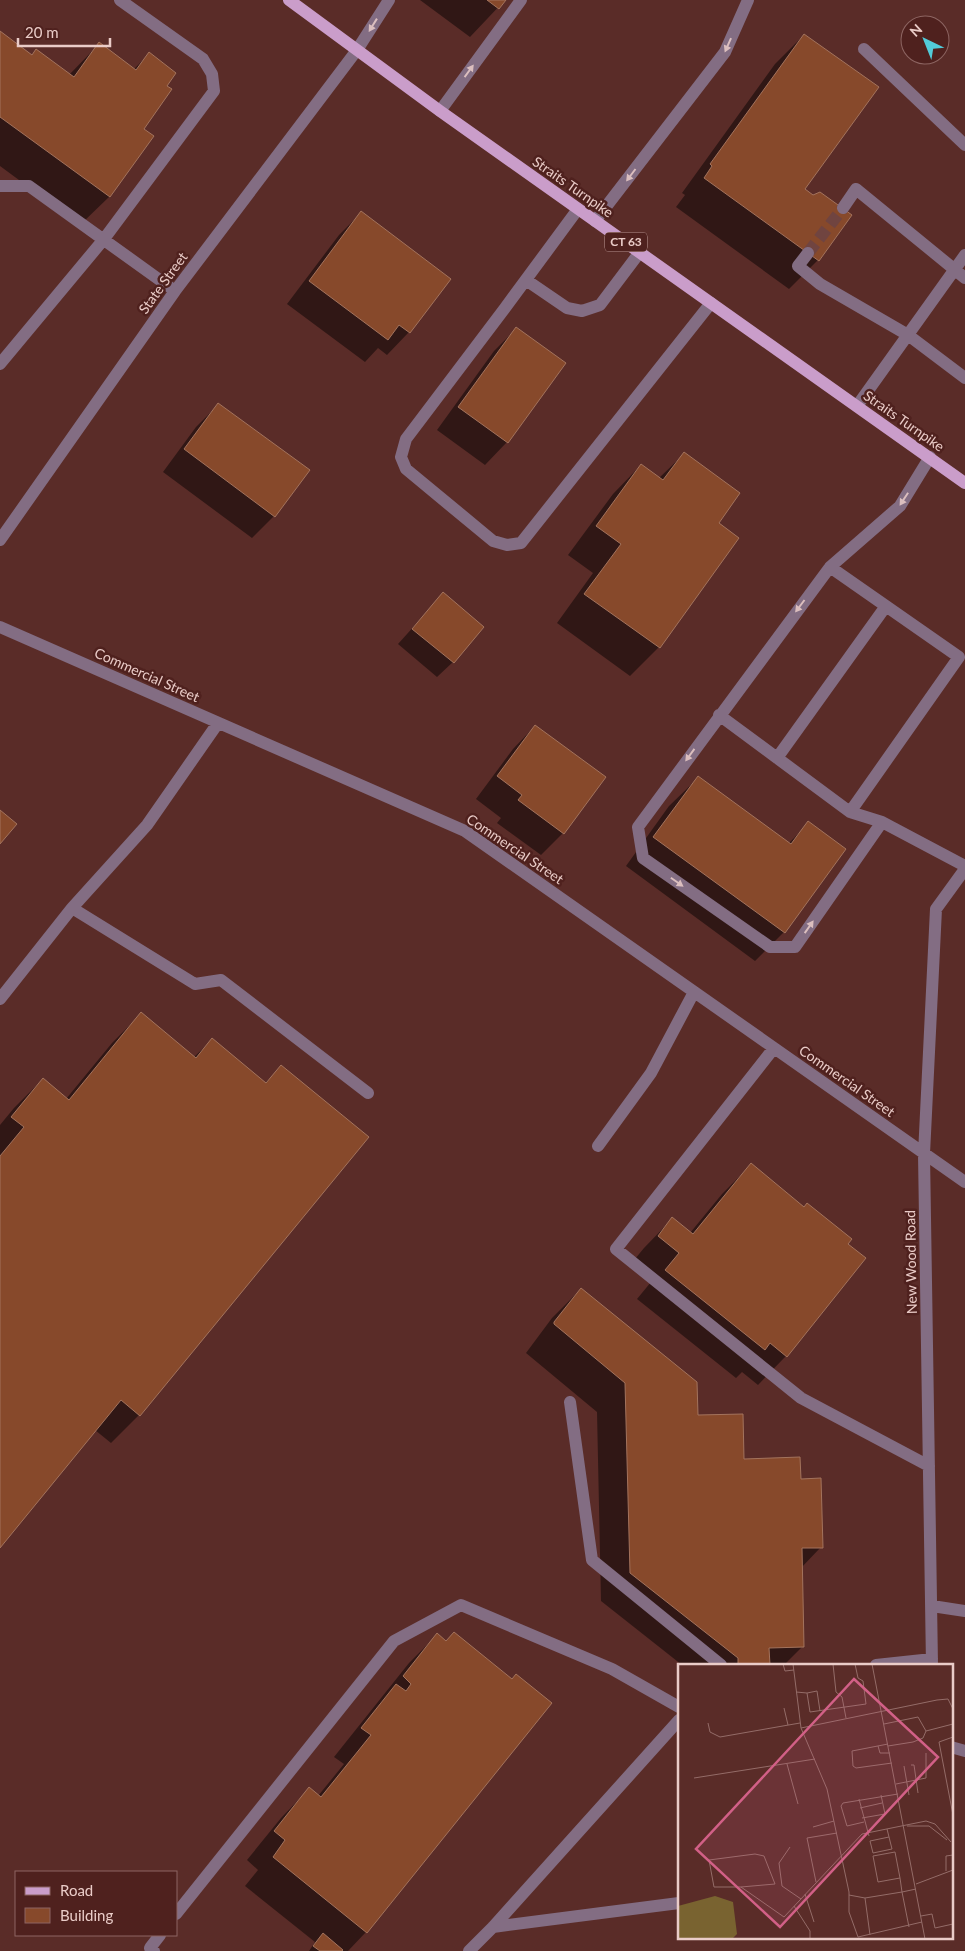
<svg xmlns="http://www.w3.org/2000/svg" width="965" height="1951" viewBox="0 0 965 1951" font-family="Lato,sans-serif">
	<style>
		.shadow { fill: #0007 }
		.building { fill: #87492b; stroke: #a3735d }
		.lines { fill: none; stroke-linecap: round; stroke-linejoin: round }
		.minor-tunnel { stroke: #704440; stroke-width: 12; stroke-dasharray: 12 6; stroke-linecap: butt }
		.minor { stroke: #836d83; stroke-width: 12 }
		.major { stroke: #ca9dca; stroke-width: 12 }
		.oneway { fill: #dbbebe }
		.labels { text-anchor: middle; stroke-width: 5; stroke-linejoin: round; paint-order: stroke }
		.shield { fill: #4f211e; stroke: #bc9995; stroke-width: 1 }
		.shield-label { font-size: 12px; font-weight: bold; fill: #eaccc8 }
		.street-label { font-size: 14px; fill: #eaccc8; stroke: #4f211e }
		.inset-road { fill: none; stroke: #946c68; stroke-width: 1 }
		.view { fill: #d26087; fill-opacity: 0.15; stroke: #d26087; stroke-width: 2.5 }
		.inset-edge { fill: none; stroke: #eaccc8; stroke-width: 2.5 }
	</style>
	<rect width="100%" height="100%" fill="#5a2c28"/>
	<path class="shadow" d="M 420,0 L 505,0 L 470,37 Z
		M 0,33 L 31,56 L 36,50 L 69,75 L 99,44 L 134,69 L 149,54 L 165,86 L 142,129 L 152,137 L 109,197 L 80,225 L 0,166 Z
		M 804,35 L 803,189 L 818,260 L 789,289 L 676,207 L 685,195 L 682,193 L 775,64 Z
		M 361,213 L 449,279 L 409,332 L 387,355 L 378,348 L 365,362 L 287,304 L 339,235 Z
		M 516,329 L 507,442 L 485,465 L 437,430 L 494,351 Z
		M 218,405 L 274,516 L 252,538 L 163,472 L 196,427 Z
		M 684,454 L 717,523 L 738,538 L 659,647 L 630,676 L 557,623 L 593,573 L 568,555 L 613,494 L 641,465 L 659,478 Z
		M 443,594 L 482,627 L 453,662 L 437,677 L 398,644 Z
		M 535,726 L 563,833 L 541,855 L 497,823 L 501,818 L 476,799 L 513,749 Z
		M 698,778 L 788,844 L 809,823 L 845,849 L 784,932 L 755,961 L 626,866 L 669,806 Z
		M 141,1014 L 194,1057 L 212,1040 L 265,1083 L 281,1067 L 139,1415 L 111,1443 L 95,1430 L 0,1546 L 0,1125 L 14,1108 L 43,1079 L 66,1099 L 112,1043 Z
		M 751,1165 L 786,1356 L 758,1385 L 742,1372 L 736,1378 L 637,1299 L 651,1282 L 630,1265 L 644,1248 L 672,1219 L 690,1233 L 722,1194 Z
		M 581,1289 L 696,1417 L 743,1460 L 821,1547 L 801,1568 L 803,1646 L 784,1665 L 682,1665 L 601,1601 L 597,1412 L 526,1353 L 552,1318 Z
		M 437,1635 L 366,1932 L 348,1951 L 309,1951 L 315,1942 L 245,1886 L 258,1870 L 247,1860 L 281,1818 L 309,1789 L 318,1796 L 344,1764 L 334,1757 L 409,1663 Z"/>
	<path class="building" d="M 487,0 L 506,0 L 499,9 Z
		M 0,31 L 32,55 L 36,49 L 74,77 L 99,42 L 136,70 L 149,52 L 176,73 L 167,86 L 172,89 L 144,129 L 154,136 L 110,197 L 0,117 Z
		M 804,34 L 879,87 L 805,189 L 813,195 L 820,192 L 852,215 L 819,261 L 704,178 L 712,166 L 710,164 Z
		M 361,211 L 451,279 L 410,333 L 399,325 L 388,340 L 309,281 Z
		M 516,327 L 566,363 L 508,443 L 458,407 Z
		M 218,403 L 310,470 L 275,517 L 184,449 Z
		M 684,452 L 740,493 L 719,523 L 739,538 L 660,648 L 584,594 L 621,544 L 596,526 L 641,464 L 663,480 Z
		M 443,592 L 484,627 L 454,663 L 412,629 Z
		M 535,725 L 606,777 L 564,834 L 518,800 L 522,795 L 497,776 Z
		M 698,776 L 791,844 L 808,821 L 846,849 L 785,933 L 653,837 Z
		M 0,810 L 17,824 L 0,844 Z
		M 141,1012 L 196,1058 L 212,1038 L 266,1083 L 281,1065 L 369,1137 L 140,1416 L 121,1400 L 0,1548 L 0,1156 L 24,1127 L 11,1117 L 43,1078 L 69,1100 Z
		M 751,1163 L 804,1207 L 807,1203 L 852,1239 L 848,1244 L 866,1258 L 787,1357 L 770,1343 L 765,1350 L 665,1270 L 679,1253 L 658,1236 L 672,1217 L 693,1234 Z
		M 581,1288 L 697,1382 L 698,1415 L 743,1414 L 744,1459 L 800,1457 L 801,1479 L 821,1478 L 823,1548 L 802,1548 L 804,1647 L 769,1648 L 770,1665 L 738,1665 L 738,1658 L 630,1573 L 625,1383 L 554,1324 L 554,1322 Z
		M 454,1632 L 512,1679 L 516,1674 L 552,1703 L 367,1933 L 273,1857 L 285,1840 L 274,1831 L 309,1787 L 321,1797 L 371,1735 L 361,1728 L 396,1684 L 406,1691 L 411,1684 L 403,1676 L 437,1633 L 446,1641 Z
		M 323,1933 L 343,1950 L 342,1951 L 320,1951 L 313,1946 Z"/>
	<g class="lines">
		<path class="minor-tunnel" d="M 808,253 L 843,208"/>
		<path class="minor" d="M 864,49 L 965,145
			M 440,111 L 521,0
			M 0,186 L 29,186 L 175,291
			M 843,208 L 856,189 L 965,278
			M 578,209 L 505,308 L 406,439 L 401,457 L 406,469 L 493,541 L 507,545 L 521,543 L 711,303
			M 595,221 L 725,52 L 748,0
			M 808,253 L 798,266 L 820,284 L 908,335 L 965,378
			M 526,280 L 567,308 L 582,311 L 600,305 L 640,252
			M 0,364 L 104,239 L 214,91 L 212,74 L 203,59 L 120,0
			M 857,406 L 965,255
			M 0,540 L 175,291 L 357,50 L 389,0
			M 830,567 L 959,657 L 850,812
			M 0,627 L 465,831 L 965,1182
			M 719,715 L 850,812 L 882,822 L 965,866
			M 777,758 L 886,606
			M 882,822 L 795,947 L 770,947 L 643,858 L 638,827 L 830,567 L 900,506 L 930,457
			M 72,908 L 195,984 L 221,980 L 368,1093
			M 0,999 L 72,908 L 147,825 L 218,723
			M 774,1048 L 616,1249 L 801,1398 L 929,1466
			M 598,1146 L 651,1073 L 694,992
			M 570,1402 L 592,1560 L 721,1665
			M 932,1606 L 965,1611
			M 876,1665 L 932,1659
			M 932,1665 L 924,1154 L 936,909 L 965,869
			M 951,1747 L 965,1751
			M 176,1914 L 394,1641 L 461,1605 L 612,1669 L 679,1707
			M 493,1927 L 679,1903
			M 154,1951 L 150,1948 L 160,1935
			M 469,1951 L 493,1927 L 679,1720"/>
		<path class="major" d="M 289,0 L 440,111 L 965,483"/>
	</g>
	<defs><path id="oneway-solid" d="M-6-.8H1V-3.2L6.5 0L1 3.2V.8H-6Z" transform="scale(1.25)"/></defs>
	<g class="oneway">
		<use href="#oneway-solid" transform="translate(373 25) rotate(122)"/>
		<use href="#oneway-solid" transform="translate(728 45) rotate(114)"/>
		<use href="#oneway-solid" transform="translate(469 71) rotate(-54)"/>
		<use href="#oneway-solid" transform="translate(631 175) rotate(127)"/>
		<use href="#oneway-solid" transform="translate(904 499) rotate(123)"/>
		<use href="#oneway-solid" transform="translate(800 606) rotate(127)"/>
		<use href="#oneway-solid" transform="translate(690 755) rotate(126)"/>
		<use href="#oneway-solid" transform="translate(677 882) rotate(35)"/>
		<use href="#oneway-solid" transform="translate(809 927) rotate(-55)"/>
	</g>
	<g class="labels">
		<rect class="shield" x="605" y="232.5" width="42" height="19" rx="4"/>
		<g class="shield-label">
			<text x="626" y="246">CT 63</text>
		</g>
		<g class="street-label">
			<text transform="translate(573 187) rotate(35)" y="5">Straits Turnpike</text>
			<text transform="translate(163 283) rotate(-54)" y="5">State Street</text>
			<text transform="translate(904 421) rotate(35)" y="5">Straits Turnpike</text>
			<text transform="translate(147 675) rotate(24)" y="5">Commercial Street</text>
			<text transform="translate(515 849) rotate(34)" y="5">Commercial Street</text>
			<text transform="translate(847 1081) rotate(35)" y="5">Commercial Street</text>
			<text transform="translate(911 1262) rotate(-91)" y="5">New Wood Road</text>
		</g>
	</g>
	<g transform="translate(678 1664)">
		<rect width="275" height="275" fill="#5a2c28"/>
		<path d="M 37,232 L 55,238 L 59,270 L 54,275 L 0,275 L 0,242 Z" fill="#796330"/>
		<path class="inset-road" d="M 105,0 L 107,7 L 116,6M 115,0 L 123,64 L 149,125 L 171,228 L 171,248 L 180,273 L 244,258M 155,0 L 158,28 L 164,33 L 168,54M 194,0 L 247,275M 118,28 L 129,29 L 132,48 L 188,40 L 185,17 L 180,14 L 177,0M 129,29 L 139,27 L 142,47M 106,44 L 110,61M 30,59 L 32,68 L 42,73 L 122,59M 206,60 L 240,53 L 248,67 L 245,74 L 235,78 L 210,82M 123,64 L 259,36 L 270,35 L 275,45M 248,67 L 275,60M 275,73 L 261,78 L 275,151M 210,80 L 174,87 L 175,102 L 178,104 L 214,99M 200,82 L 202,89 L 212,89M 109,100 L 120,140M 233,101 L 236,101 L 240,129M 226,102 L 231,131M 16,114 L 137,95M 218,120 L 248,114 L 248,89M 181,135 L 191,172M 182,144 L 204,139M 184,154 L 207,150 L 203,131M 186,158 L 169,162 L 163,142 L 165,139 L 220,130M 229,162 L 251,162 L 269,176M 135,163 L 156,157M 209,165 L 211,173 L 192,177 L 195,189 L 214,185 L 211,173M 112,183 L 101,199 L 104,222 L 123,235M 268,207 L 268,192 L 275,191M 138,218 L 129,174 L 159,169M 238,220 L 275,206M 63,223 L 97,220 L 86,192 L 77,190 L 31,196 L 36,223 L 63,223 L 106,253 L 184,170 L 248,157 L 257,160 L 273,178M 127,230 L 136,258M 171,231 L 187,234 L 224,228 L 222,214 L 217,188 L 195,192 L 200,218 L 222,214M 187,234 L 192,271M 116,242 L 132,267 L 132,275M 243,252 L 254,250 L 257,264 L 275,260M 231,263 L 224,228 L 238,225"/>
		<path class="view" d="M 176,15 L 260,93 L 102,263 L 18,185 Z"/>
		<rect width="275" height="275" class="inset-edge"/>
	</g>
	<rect x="15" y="1871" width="162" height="65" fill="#4f211e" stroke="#8d6562"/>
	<rect x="25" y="1887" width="25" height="8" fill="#ca9dca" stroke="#8d6562"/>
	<text x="60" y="1896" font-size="15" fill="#eaccc8">Road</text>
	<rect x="25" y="1908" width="25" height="15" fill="#87492b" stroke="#8d6562"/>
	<text x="60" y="1921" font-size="15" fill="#eaccc8">Building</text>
	<g transform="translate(925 40) rotate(317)"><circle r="24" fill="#4f211e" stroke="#8d6562"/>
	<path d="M0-4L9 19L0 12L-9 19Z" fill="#52cbd9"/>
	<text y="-8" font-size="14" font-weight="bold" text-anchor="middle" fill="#eaccc8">N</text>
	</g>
	<path d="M18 38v8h92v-8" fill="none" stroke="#eaccc8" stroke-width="2.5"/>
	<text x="25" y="38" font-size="15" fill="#eaccc8" stroke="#4f211e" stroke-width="4" paint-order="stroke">20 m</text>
</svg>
